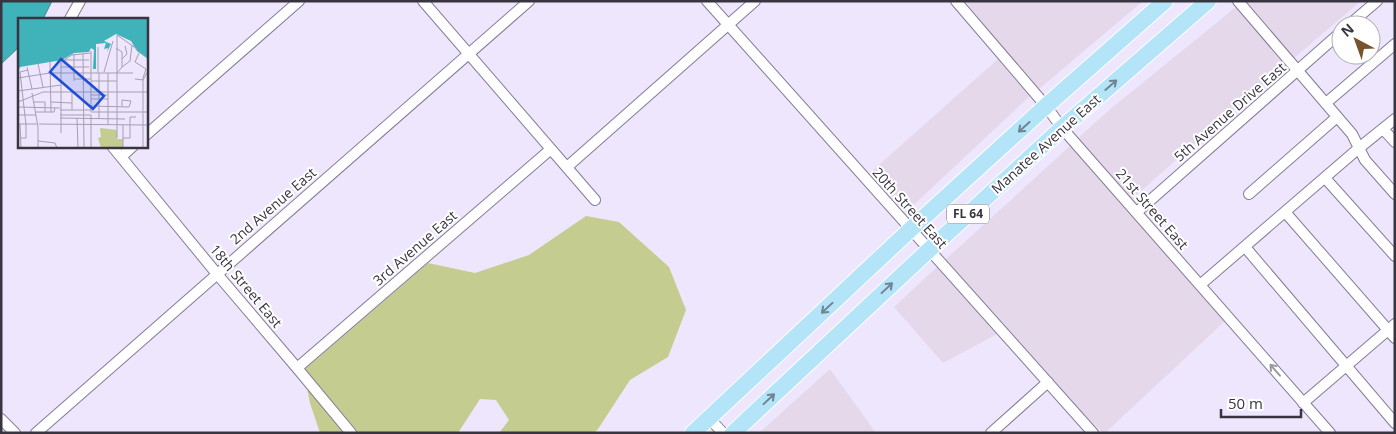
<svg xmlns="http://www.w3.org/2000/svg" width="1396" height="434" viewBox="0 0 1396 434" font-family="'Open Sans',sans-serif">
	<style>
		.commercial { fill: #e6d8eb }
		.green { fill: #c4cd8f }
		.water { fill: #3fb2ba; stroke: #3d8c95 }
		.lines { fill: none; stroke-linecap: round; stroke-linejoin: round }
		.street-casing { stroke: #847b95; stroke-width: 12 }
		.primary-casing { stroke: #fff; stroke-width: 18 }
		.street { stroke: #fff; stroke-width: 10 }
		.primary { stroke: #b3e4f8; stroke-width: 16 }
		.oneway { stroke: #708493 }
		.oneway2 { stroke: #9c9aa0 }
		.labels { text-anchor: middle; stroke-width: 4; stroke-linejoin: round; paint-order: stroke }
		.shield { fill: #fff; stroke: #747279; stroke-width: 1 }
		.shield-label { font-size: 12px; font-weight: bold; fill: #393540 }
		.street-label { font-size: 14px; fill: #393540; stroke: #fff }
		.inset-road { fill: none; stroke: #a69fb1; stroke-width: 1 }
		.view { fill: #1d4ed8; fill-opacity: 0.15; stroke: #1d4ed8; stroke-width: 2.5 }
		.inset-edge { fill: none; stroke: #393540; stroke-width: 2.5 }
	</style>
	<rect width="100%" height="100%" fill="#eee6fd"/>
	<path class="commercial" d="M 965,1 L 1143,1 L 1039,89 L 993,36 Z
		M 1245,1 L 1361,1 L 1294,58 Z
		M 1236,7 L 1286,65 L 1210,130 L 1132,199 L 1078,138 L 1108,111 Z
		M 998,59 L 1030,96 L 906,212 L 871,172 Z
		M 1070,146 L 1225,321 L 1105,433 L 1103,433 L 1085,415 L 945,260 Z
		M 937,267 L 997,334 L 943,363 L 894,307 Z
		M 830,369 L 876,433 L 759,433 Z"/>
	<path class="green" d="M 586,216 L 619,222 L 669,267 L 686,310 L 668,357 L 630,380 L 598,429 L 594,433 L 499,433 L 509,420 L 496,400 L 480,399 L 458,433 L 358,433 L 305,369 L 428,263 L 475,273 L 529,255 Z
		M 307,388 L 344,433 L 320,433 L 310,403 Z"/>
	<path class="water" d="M 1,1 L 52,1 L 43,19 L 19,19 L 19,47 L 1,64 Z"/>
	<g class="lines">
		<defs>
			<path id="street" d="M 423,1 L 595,200
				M 707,1 L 1093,433
				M 956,1 L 1046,106 L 1062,128 L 1330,433
				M 1238,1 L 1352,134 L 1365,160 L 1395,194
				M 70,19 L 80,1
				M 1349,25 L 1377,1
				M 1326,103 L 1395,44
				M 1383,129 L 1395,142
				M 146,135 L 299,1
				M 112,146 L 217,274 L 297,368 L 351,433
				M 121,157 L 133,146
				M 567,167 L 755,1
				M 1325,178 L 1395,256
				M 1249,194 L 1337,117
				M 1137,212 L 1341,32
				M 1285,212 L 1395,338
				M 1245,247 L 1395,423
				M 1200,285 L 1359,148 L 1395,119
				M 297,368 L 551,149
				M 1303,403 L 1395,324
				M 709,418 L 723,433
				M 1,419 L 15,433
				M 36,433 L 529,1
				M 991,433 L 1048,382"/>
			<path id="primary" d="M 693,433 L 911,229 L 1046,106 L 1165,1
				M 733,433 L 929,250 L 1062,128 L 1208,1"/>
		</defs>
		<use href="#street" class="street-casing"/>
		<use href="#primary" class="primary-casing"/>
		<use href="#street" class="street"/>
		<use href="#primary" class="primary"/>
	</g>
	<defs><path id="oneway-shaft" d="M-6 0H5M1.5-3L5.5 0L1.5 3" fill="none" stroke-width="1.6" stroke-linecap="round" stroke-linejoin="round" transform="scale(1.25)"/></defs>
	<g class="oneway">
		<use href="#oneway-shaft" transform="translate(1111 85) rotate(-41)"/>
		<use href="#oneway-shaft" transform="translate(1024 127) rotate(138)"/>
		<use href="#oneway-shaft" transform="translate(887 288) rotate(-43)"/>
		<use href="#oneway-shaft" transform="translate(827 308) rotate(137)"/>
		<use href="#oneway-shaft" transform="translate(769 399) rotate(-43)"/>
	</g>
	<use class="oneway2" href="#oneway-shaft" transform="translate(1275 370) rotate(-131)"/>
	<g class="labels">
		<rect class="shield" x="947" y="204.5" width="42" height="19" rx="4"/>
		<g class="shield-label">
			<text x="968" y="218">FL 64</text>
		</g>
		<g class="street-label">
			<text transform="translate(1230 112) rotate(-41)" y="5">5th Avenue Drive East</text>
			<text transform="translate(1046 144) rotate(-42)" y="5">Manatee Avenue East</text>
			<text transform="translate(273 206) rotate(-41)" y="5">2nd Avenue East</text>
			<text transform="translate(910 208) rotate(48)" y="5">20th Street East</text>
			<text transform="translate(1152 209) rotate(49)" y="5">21st Street East</text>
			<text transform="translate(415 248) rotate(-41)" y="5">3rd Avenue East</text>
			<text transform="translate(246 286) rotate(50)" y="5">18th Street East</text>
		</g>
	</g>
	<g transform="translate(18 18)">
		<rect width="130" height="130" fill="#eee6fd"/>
		<path d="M 82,110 L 99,112 L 99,121 L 105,121 L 105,130 L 83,130 L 80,120 L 83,119 Z" fill="#c4cd8f"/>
		<path d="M 0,0 L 130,0 L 130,41 L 119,33 L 113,23 L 98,16 L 86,23 L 93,26 L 89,34 L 90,30 L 86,31 L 88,25 L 78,26 L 78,51 L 75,51 L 76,32 L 73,30 L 71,34 L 56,35 L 44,42 L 2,49 L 0,53 Z" fill="#3fb2ba"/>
		<path class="inset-road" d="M 98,30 L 104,34 L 104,49 L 99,55M 73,33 L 73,94 L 130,94M 121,35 L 117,44 L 128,51 L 125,60 L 125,130M 56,36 L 56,63M 65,36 L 66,130M 104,41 L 109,36 L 107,28M 47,42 L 71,42M 32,44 L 33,94M 20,46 L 25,69M 9,49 L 14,71M 43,49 L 71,49M 104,49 L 112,43 L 114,27M 86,54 L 95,23M 80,55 L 80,29M 90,55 L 90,107M 0,60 L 32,55 L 115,55M 56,61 L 73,61M 117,61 L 125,62 L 130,53M 73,63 L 99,63M 0,73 L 43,67M 54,73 L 54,92M 14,75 L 20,109M 73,77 L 90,77M 73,81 L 90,81M 0,84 L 25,74 L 130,74M 16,84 L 27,84 L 27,94M 33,84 L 54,85M 73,88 L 111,89 L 113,83 L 104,82 L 104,88M 0,89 L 42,90M 42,92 L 73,92M 18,94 L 36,94 L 37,90M 0,97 L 18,97M 42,97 L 73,97 L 73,130M 42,100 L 107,101M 59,100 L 60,130M 81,101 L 81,55M 0,106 L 19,106M 2,106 L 3,130M 21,106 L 130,107M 105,107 L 105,130M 20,109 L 20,130M 43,115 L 43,44 L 54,37 L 73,35M 3,120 L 8,120 L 8,107 L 2,54 L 10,52M 99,120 L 99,17 L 119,31M 105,120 L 112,120 L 112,99 L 118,99M 20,123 L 37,125 L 39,130"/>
		<path class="view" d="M 43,41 L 86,78 L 75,91 L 32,54 Z"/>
		<rect width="130" height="130" class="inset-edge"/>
	</g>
	<rect width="1396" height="434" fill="none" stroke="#393540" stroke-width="5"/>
	<g transform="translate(1356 40) rotate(319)"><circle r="24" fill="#ffffff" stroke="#b0aeb3"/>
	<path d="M0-4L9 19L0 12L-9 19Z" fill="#77542d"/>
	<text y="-8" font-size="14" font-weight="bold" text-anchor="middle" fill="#393540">N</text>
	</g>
	<path d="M1221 409v8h80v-8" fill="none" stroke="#393540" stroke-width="2.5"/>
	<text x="1228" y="409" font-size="15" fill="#393540" stroke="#ffffff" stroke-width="4" paint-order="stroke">50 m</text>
</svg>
